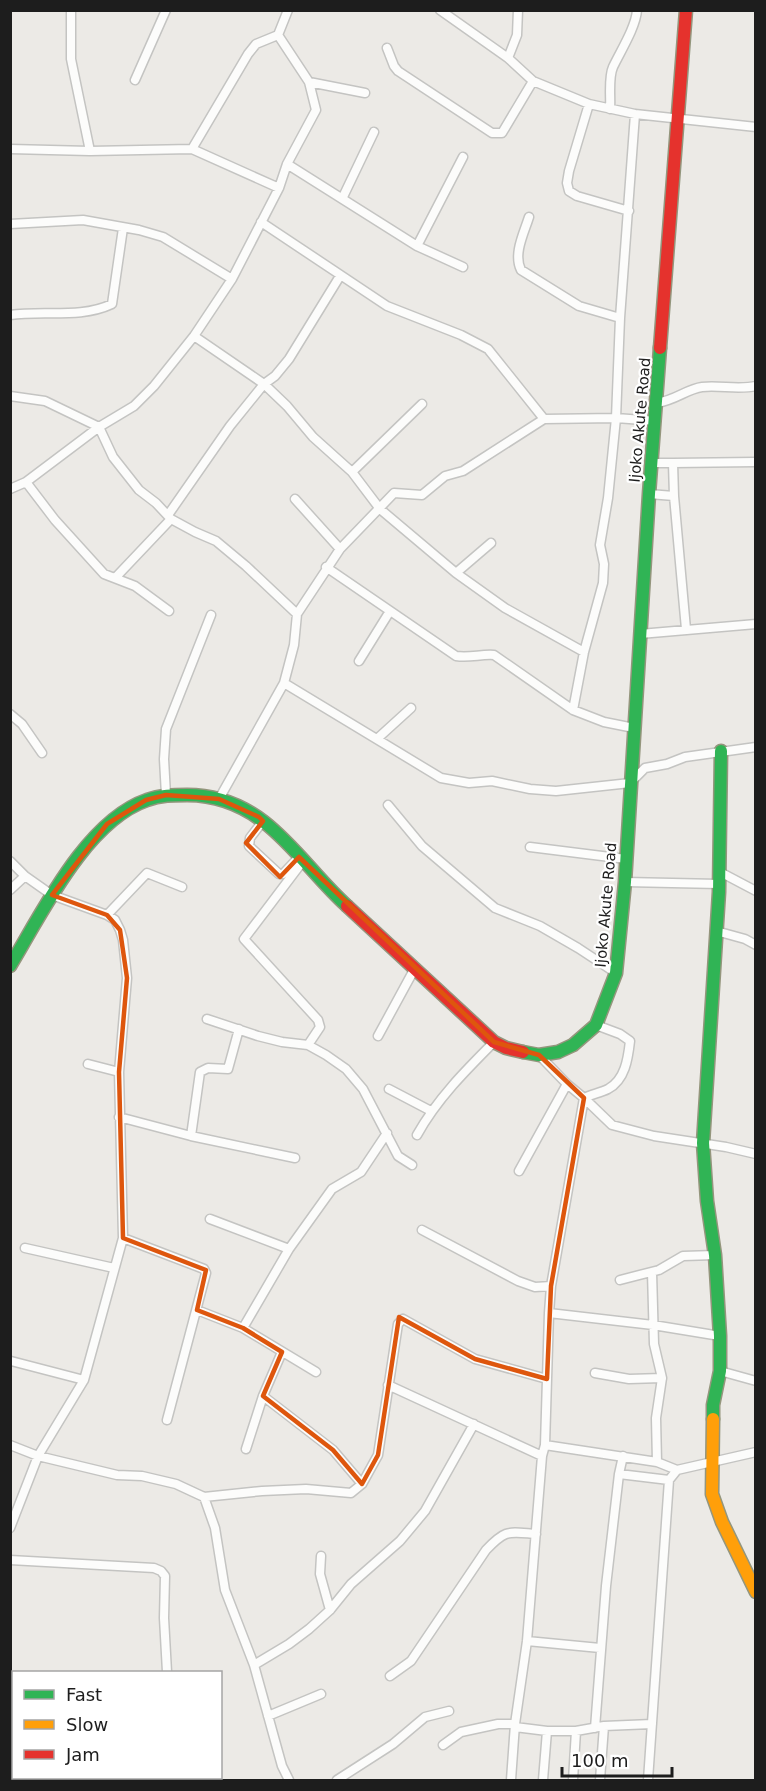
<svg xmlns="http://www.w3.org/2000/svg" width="766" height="1791" viewBox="0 0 766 1791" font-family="'DejaVu Sans',sans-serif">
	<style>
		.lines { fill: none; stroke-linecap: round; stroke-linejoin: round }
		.street-casing { stroke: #c4c4c2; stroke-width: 11 }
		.fast-casing { stroke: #94967d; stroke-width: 15 }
		.slow-casing { stroke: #94967d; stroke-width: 15 }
		.jam-casing { stroke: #94967d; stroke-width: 15 }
		.street { stroke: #fcfcfb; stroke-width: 8 }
		.fast { stroke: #30b455; stroke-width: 12 }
		.slow { stroke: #ff9f0a; stroke-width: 12 }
		.jam { stroke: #e5322d; stroke-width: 12 }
		.marked { fill: none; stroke: #de560d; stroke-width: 4.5; stroke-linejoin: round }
		.labels { text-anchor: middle; stroke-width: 4.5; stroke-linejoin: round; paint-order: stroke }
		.street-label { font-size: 15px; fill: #1d1d1d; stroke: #fff }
	</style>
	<rect width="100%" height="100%" fill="#eceae6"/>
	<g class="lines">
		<defs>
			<path id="street" d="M 71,10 L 71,59 L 90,151
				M 440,10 L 508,58 L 533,81 L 589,104 L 635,114 L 756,127
				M 387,48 L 394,66 L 398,71 L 492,133 L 502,133 L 533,81
				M 508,58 L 517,35 L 518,10
				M 135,80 L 166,10
				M 309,82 L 365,93
				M 589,104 L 569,171 L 567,183 L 569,191 L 577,196 L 629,211
				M 610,109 C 611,97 608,78 613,67 C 620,52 636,27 637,10
				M 10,149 L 90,151 L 192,149 L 279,188
				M 192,149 L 248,54 L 256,44 L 278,35 L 288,10
				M 287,164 L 417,246 L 463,267
				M 342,199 L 374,132
				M 529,217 C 524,233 513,254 521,270 L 579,306 L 620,318
				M 261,222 L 387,306 L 461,335 L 488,349 L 544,419
				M 10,224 L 83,220 L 139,230 L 163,237 L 232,279
				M 417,246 L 463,157
				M 10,315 C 44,310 80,319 112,304 L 123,228
				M 194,336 L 264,384 L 287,406 L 313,437 L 352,472 L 380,509 L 456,573 L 505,608 L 584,652
				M 10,396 L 45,401 L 99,427 L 113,457 L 139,490 L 156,503 L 171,519 L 195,532 L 216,541 L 246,566 L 297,614
				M 657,403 C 676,400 687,389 702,387 C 720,385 738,390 756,386
				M 652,463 L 673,463 L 674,496
				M 673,463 L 756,462
				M 352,472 L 422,404
				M 26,482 L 55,520 L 104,574 L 135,586 L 169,611
				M 10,489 L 26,482 L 99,427 L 134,406 L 154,386 L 194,336 L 232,279 L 279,188 L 287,164 L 316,110 L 309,82 L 278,35
				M 649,494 L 674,496 L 686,629
				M 295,499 L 340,549
				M 168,515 L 230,426 L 264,384 L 275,376 L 289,359 L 340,276
				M 326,567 L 456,656 C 470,658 481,654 494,655 L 573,710 L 604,722 L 634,728
				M 456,573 L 491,543
				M 116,577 L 171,519
				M 640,634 L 756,624
				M 359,661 L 390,611
				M 284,683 L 441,778 L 469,783 L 492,781 L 530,789 L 556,791 L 630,783 L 645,768 L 667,764 L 685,757 L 756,747
				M 573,710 L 584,652 L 603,583 L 604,564 L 600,545 L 608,498 L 616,418 L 620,318 L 635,114
				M 10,714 L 22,724 L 42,753
				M 378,738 L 411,708
				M 166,795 L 164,759 L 166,729 L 211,615
				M 219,799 L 284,683 L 294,645 L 297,614 L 340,549 L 394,493 L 422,495 L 445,476 L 463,471 L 544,419 L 616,418 L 656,421
				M 388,805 L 422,846 L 495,908 L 540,926 L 578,948 L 616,973
				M 263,821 L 250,838 L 249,846 L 279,874 L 283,874 L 299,857
				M 530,847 L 626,859
				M 10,861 L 25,876 L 52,895 L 107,915 L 115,920 L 120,930 L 123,940 L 127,978 L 119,1072 L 123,1238 L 84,1380 L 38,1456 L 10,1528
				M 303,861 L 244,939 L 318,1020 L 320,1027 L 308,1045
				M 720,872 L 756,891
				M 625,882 L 719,884
				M 10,890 L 25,876
				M 107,915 L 147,873 L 182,887
				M 716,931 L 745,939 L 756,945
				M 207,1019 L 258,1036 L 282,1042 L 308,1045 L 326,1055 L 346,1069 L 363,1089 L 398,1156 L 412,1165
				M 378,1036 L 415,968
				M 539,1055 L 567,1084 L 584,1098 L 612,1125 L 654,1136 L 726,1147 L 756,1154
				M 88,1064 L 119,1072
				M 389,1089 L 431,1111
				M 584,1098 C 592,1094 600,1093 608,1089 C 625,1080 628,1059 630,1041 L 620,1034 L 596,1025
				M 119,1117 L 191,1136 L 295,1158
				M 417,1135 C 437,1099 466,1070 494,1042
				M 191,1136 L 200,1072 L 208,1068 L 228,1069 L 239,1029
				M 519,1171 L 567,1084
				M 210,1219 L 289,1249
				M 422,1230 L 518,1281 L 535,1287 L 551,1286
				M 123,1238 L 204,1269 L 206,1273 L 167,1420
				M 25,1248 L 114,1268
				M 652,1272 L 654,1344 L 662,1378
				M 620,1280 L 659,1270 L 683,1256 L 715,1255
				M 197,1310 L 243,1328 L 316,1372
				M 549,1313 L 653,1325 L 720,1336
				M 243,1328 L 289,1249 L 332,1189 L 361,1172 L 387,1133
				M 11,1361 L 84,1380
				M 720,1371 L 756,1381
				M 595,1373 L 629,1379 L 662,1378 L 656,1418 L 657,1462
				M 388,1385 L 542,1456
				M 263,1396 L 333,1450 L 362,1484
				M 10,1445 L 38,1456 L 117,1475 L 142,1476 L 176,1484 L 204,1497 L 262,1491 L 306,1489 L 351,1493 L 362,1484 L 378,1455 L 398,1324 L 403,1319 L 475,1359 L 547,1379
				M 545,1445 L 657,1462 L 677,1470 L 756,1452
				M 246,1449 L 263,1396 L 282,1352
				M 619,1474 L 669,1480
				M 204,1497 L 215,1528 L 225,1590 L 254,1665 L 282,1766 L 289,1780
				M 321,1556 L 320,1574 L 330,1610
				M 10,1560 L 154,1568 L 161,1571 L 165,1576 L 164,1618 L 167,1672
				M 527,1641 L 600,1648
				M 254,1665 L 289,1644 L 309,1629 L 330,1610 L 351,1584 L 400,1541 L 425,1511 L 474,1424
				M 390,1676 L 411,1661 L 486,1550 C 506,1529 508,1532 536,1534
				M 268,1716 L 321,1694
				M 515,1727 L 547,1731 L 576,1731 L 604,1726 L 652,1724
				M 595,1728 L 606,1586 L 619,1474 L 623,1456
				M 443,1745 L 461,1732 L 498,1724 L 515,1724
				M 64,1778 L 65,1780
				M 181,1778 L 181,1780
				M 337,1780 L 393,1744 L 425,1717 L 449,1711
				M 511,1780 L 515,1724 L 527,1641 L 542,1456 L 545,1445 L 549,1313 L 551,1286 L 584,1098
				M 543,1780 L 547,1731
				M 573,1780 L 576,1731
				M 600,1780 L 604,1726
				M 648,1780 L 669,1480 L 677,1470"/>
			<path id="fast" d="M 10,966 C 42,913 86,821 147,800 C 160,795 174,795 187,795 C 215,795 242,805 264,822 C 295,846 318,880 347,906
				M 523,1052 L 539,1055 L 558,1052 L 573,1045 L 596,1025 L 616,973 L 625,882 L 649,494 L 660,348
				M 713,1419 L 713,1405 L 720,1371 L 720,1336 L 715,1255 L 707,1201 L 703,1143 L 719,892 L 721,751"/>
			<path id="slow" d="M 713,1419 L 712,1494 L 722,1522 L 756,1592"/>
			<path id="jam" d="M 660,348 L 686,10
				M 347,906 L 494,1042 L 506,1048 L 523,1052"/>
		</defs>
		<use href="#street" class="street-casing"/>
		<use href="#fast" class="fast-casing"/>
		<use href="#slow" class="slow-casing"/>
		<use href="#jam" class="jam-casing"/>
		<use href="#street" class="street"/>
		<use href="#fast" class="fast"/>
		<use href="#slow" class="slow"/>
		<use href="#jam" class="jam"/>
	</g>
	<path class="marked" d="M 166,795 L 219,799 L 259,817 L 263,821 L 246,843 L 280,877 L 299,857 L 494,1042 L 539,1055 L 584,1098 L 551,1286 L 547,1379 L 475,1359 L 399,1317 L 378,1455 L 362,1484 L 333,1450 L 263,1396 L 282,1352 L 243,1328 L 197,1310 L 206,1270 L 123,1238 L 119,1072 L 127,978 L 120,930 L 107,915 L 52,895 L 107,824 L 146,800 Z"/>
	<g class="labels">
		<g class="street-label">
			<text transform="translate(640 420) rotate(-85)" y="5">Ijoko Akute Road</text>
			<text transform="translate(606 905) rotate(-85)" y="5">Ijoko Akute Road</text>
		</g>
	</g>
	<rect width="766" height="1791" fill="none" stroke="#1d1d1d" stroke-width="24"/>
	<rect x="12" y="1671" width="210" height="108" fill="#ffffff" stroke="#a5a5a5" stroke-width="1.5"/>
	<rect x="24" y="1690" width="30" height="9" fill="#30b455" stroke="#a5a5a5" stroke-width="1.5"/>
	<text x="66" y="1701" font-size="18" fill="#1d1d1d">Fast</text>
	<rect x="24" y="1720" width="30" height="9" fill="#ff9f0a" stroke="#a5a5a5" stroke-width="1.5"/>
	<text x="66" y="1731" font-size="18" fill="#1d1d1d">Slow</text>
	<rect x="24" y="1750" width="30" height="9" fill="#e5322d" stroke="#a5a5a5" stroke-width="1.5"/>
	<text x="66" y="1761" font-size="18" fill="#1d1d1d">Jam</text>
	<path d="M562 1767v9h110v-9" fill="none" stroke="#1d1d1d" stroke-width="3"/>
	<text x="571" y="1767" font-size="18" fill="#1d1d1d" stroke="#ffffff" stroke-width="4.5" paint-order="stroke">100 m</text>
</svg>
